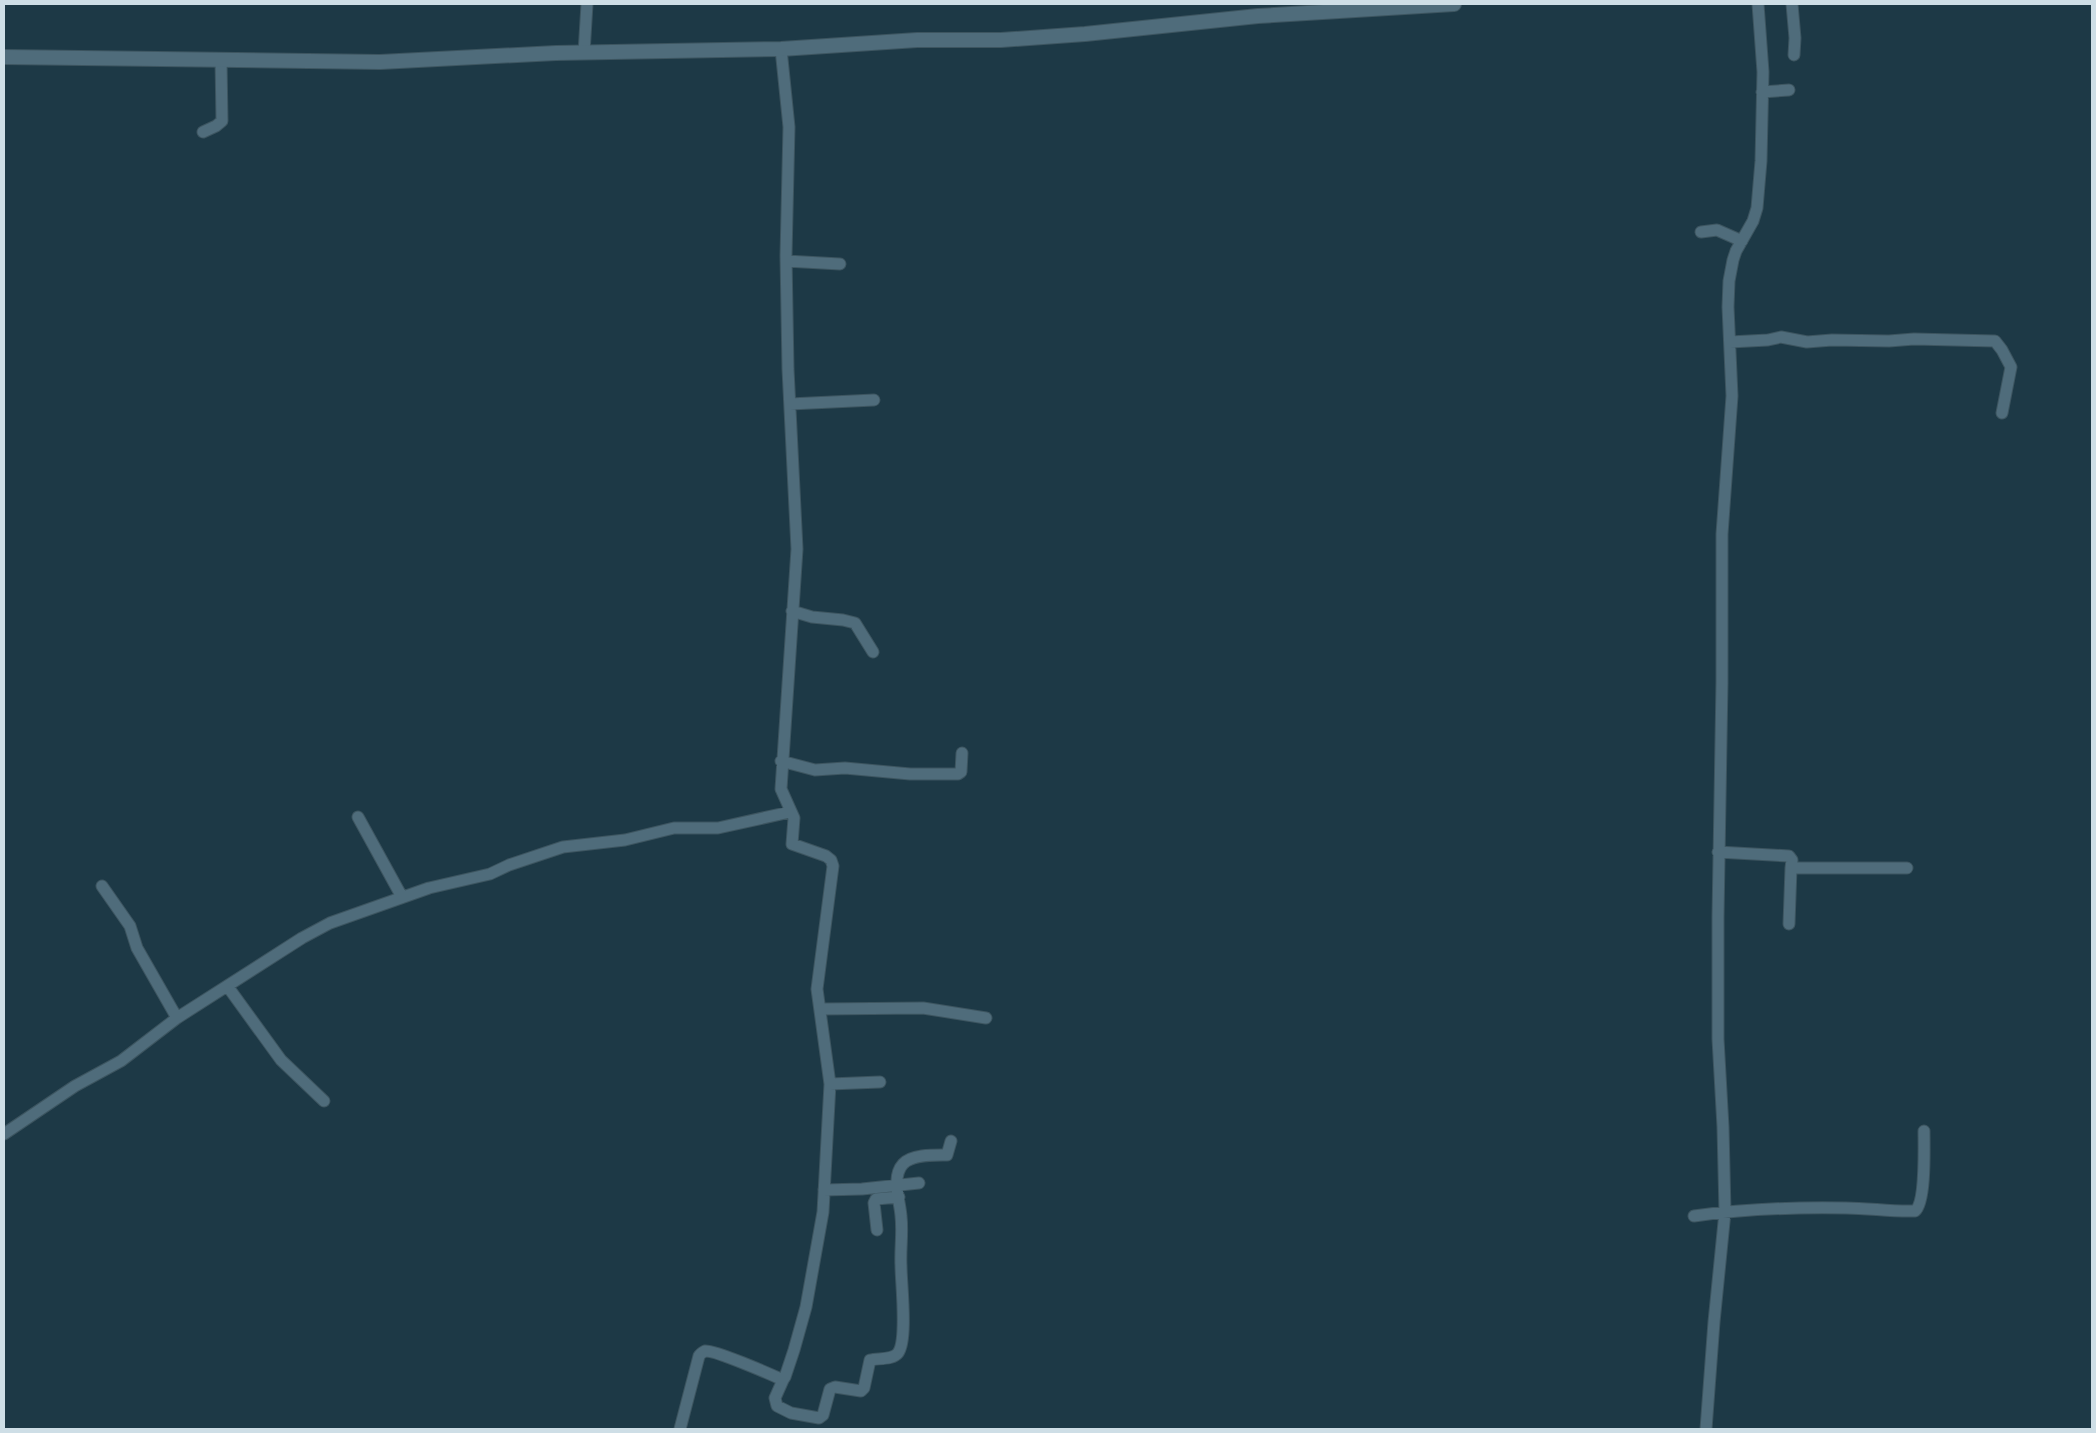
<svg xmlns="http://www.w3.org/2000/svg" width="2096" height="1433" viewBox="0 0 2096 1433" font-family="'Fira Sans Condensed',sans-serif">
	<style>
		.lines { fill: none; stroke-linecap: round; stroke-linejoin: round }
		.minor-casing { stroke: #3d5560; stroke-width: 13 }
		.secondary-casing { stroke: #3d5560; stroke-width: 16 }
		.minor { stroke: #4f6c7b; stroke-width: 11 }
		.secondary { stroke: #4f6c7b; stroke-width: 14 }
	</style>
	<rect width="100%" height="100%" fill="#1d3946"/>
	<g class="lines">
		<defs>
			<path id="minor" d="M 1792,4 L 1795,38 L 1794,55
				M 584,53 L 587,4
				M 1762,92 L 1789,90
				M 203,132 L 216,126 L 222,121 L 221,60
				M 1701,232 L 1717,230 L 1742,241
				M 786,261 L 840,264
				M 1730,342 L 1768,340 L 1781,337 L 1807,342 L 1832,340 L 1889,341 L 1914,339 L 1995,341 L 2002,350 L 2011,367 L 2002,413
				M 790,404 L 874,400
				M 792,611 L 812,617 L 843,620 L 855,623 L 873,652
				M 781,761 L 815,770 L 845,768 L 910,774 L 958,774 L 961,772 L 962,753
				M 358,817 L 402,897
				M 1718,852 L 1789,856 L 1792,860 L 1791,868 L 1907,868
				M 102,886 L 130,926 L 137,948 L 177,1018
				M 1789,924 L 1791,868
				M 228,987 L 281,1060 L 324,1101
				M 821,1009 L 923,1008 L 986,1018
				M 830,1084 L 880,1082
				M 4,1134 L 75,1086 L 121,1061 L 177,1018 L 302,938 L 330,923 L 429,888 L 490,874 L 509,865 L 563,847 L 625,840 L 674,828 L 718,828 L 790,812
				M 824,1190 L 862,1189 L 919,1183
				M 1694,1216 C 1744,1209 1795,1207 1846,1208 C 1869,1208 1892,1212 1915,1211 C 1926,1202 1924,1147 1924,1131
				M 877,1230 L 874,1203 L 876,1199 L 899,1197
				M 783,1380 L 775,1398 L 777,1406 L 791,1413 L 819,1418 L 823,1415 L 830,1389 L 835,1387 L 861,1391 L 864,1388 L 870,1360 C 878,1358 893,1360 898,1353 C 908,1340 901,1283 901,1266 C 900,1249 903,1233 901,1216 C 900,1201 891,1177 903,1164 C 912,1154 935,1155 947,1155 L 951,1141
				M 680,1429 L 699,1356 C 700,1354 703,1352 705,1351 C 715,1350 770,1374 783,1380 L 785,1377 L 794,1350 L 806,1307 L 823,1212 L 830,1084 L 817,989 L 833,866 L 831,860 L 826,856 L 792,844 L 794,818 L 781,789 L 797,549 L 788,369 L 786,256 L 789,127 L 781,49
				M 1706,1429 L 1714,1322 L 1725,1212 L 1723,1127 L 1718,1039 L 1718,917 L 1722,682 L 1722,534 L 1732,396 L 1728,307 L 1729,281 L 1733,260 L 1736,251 L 1753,221 L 1757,208 L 1761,161 L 1763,72 L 1758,4"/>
			<path id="secondary" d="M 4,57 L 380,62 L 556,53 L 781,49 L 917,40 L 1001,40 L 1085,34 L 1258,16 L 1454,4"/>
		</defs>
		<use href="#minor" class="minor-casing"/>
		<use href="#secondary" class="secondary-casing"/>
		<use href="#minor" class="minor"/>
		<use href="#secondary" class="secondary"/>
	</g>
	<rect width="2096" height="1433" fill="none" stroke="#cedee6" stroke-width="10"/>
</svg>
